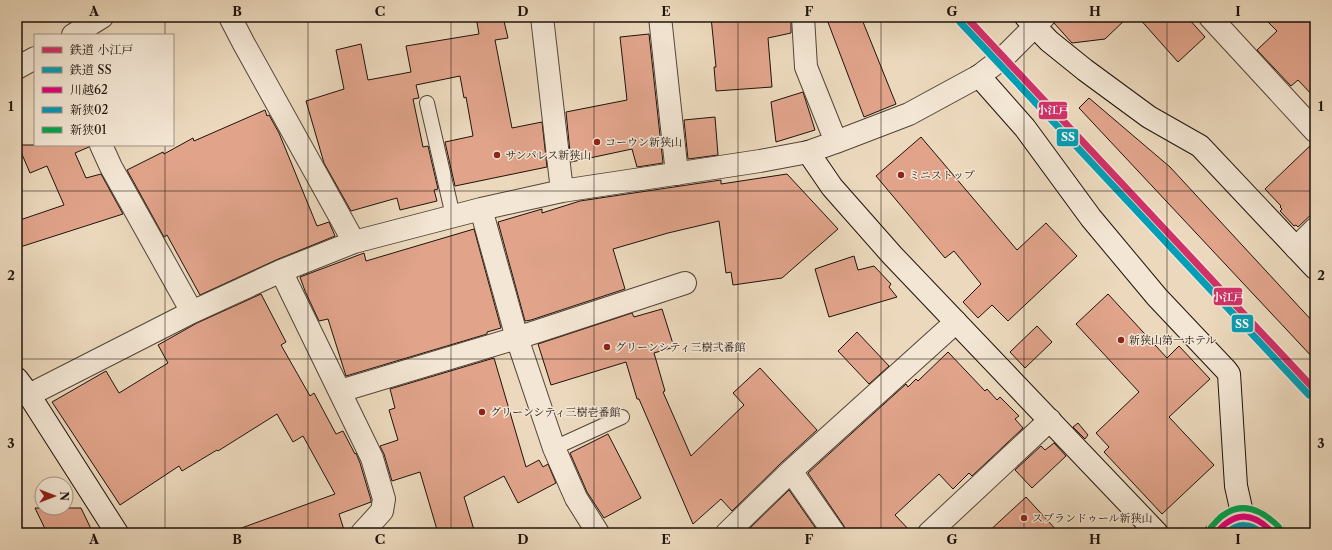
<svg xmlns="http://www.w3.org/2000/svg" width="1332" height="550" viewBox="0 0 1332 550" font-family="'Libre Caslon Text','Noto Serif JP',serif">
	<style>
		.building { fill: #e1a48b; stroke: #1e130b }
		.lines { fill: none; stroke-linecap: round; stroke-linejoin: round }
		.lane-casing { stroke: #524438; stroke-width: 16 }
		.street-casing { stroke: #524438; stroke-width: 24 }
		.secondary-casing { stroke: #1e130b; stroke-width: 24 }
		.lane { stroke: #f3e6d4; stroke-width: 14 }
		.street { stroke: #f3e6d4; stroke-width: 22 }
		.secondary { stroke: #f3e6d4; stroke-width: 22 }
		.bus-1-casing { stroke: #f3e6d4; stroke-width: 9 }
		.bus-2-casing { stroke: #f3e6d4; stroke-width: 9 }
		.bus-3-casing { stroke: #f3e6d4; stroke-width: 9 }
		.bus-1 { stroke: #e5007d; stroke-width: 6 }
		.bus-2 { stroke: #039aba; stroke-width: 6 }
		.bus-3 { stroke: #00a651; stroke-width: 6 }
		.rail-1-casing { stroke: #f3e6d4; stroke-width: 10 }
		.rail-2-casing { stroke: #f3e6d4; stroke-width: 10 }
		.rail-1 { stroke: #d13169; stroke-width: 7 }
		.rail-2 { stroke: #029fb6; stroke-width: 7 }
		.grid { fill: none; stroke: #1e130b; stroke-width: 1; stroke-opacity: 0.55 }
		.poi-dot { fill: #8f2418; stroke: #f3e6d4; stroke-width: 1.5 }
		.labels { text-anchor: middle; stroke-width: 3; stroke-linejoin: round; paint-order: stroke }
		.poi-label { font-size: 11px; fill: #1e130b; stroke: #f3e6d4; text-anchor: start }
		.line-badge { stroke: #f3e6d4; stroke-width: 1.5 }
		.badge-label { font-size: 11px; text-anchor: middle; font-weight: bold; fill: #fff }
		.neatline { fill: none; stroke: #1e130b; stroke-width: 1.5 }
		.grid-label { font-size: 13px; text-anchor: middle; font-weight: bold; fill: #1e130b }
	</style>
	<rect width="100%" height="100%" fill="#ecd9bd"/>
	<filter id="stains"><feTurbulence type="fractalNoise" baseFrequency=".005" numOctaves="4"/><feColorMatrix values="0 0 0 0 .2 0 0 0 0 .09 0 0 0 0 .02 0 0 0 .5 -.17"/></filter>
	<radialGradient id="worn" r=".72"><stop offset=".6" stop-color="#630" stop-opacity="0"/><stop offset="1" stop-color="#630" stop-opacity=".3"/></radialGradient>
	<path class="building" d="M 476,17 L 503,17 L 508,38 L 495,40 L 512,128 L 542,122 L 547,167 L 455,186 L 445,142 L 473,136 L 466,97 L 464,98 L 460,76 L 416,85 L 419,98 L 413,99 L 423,147 L 428,146 L 438,189 L 434,190 L 437,201 L 400,210 L 397,198 L 351,211 L 324,163 L 306,101 L 344,89 L 336,50 L 361,44 L 368,80 L 411,72 L 406,46 L 479,34 Z
		M 711,17 L 791,17 L 791,33 L 768,38 L 772,87 L 716,91 L 714,67 L 716,67 Z
		M 826,17 L 861,17 L 896,104 L 864,117 Z
		M 1056,17 L 1128,17 L 1105,39 L 1072,43 L 1054,23 Z
		M 1138,17 L 1187,17 L 1205,37 L 1178,62 Z
		M 1263,17 L 1315,17 L 1315,98 L 1298,80 L 1291,86 L 1257,50 L 1277,31 Z
		M 649,34 L 663,163 L 637,167 L 632,149 L 571,162 L 566,112 L 627,100 L 620,37 Z
		M 803,92 L 815,130 L 776,142 L 771,102 Z
		M 1089,98 L 1170,167 L 1315,324 L 1315,360 L 1079,108 Z
		M 265,110 L 267,116 L 269,115 L 279,133 L 317,226 L 329,222 L 335,236 L 276,260 L 200,295 L 167,235 L 164,237 L 127,170 L 163,152 L 164,154 L 193,138 L 194,141 Z
		M 715,117 L 718,155 L 688,159 L 684,120 Z
		M 921,137 L 1017,250 L 1046,223 L 1077,256 L 1008,321 L 992,305 L 978,318 L 963,302 L 981,284 L 954,251 L 945,258 L 876,176 Z
		M 1313,143 L 1315,143 L 1315,211 L 1298,227 L 1296,225 L 1294,226 L 1280,211 L 1282,209 L 1280,207 L 1281,206 L 1265,189 Z
		M 18,145 L 89,145 L 89,147 L 75,153 L 86,178 L 101,174 L 123,214 L 17,248 L 17,221 L 64,205 L 47,166 L 30,173 Z
		M 787,174 L 838,229 L 782,278 L 733,285 L 731,272 L 726,273 L 719,221 L 668,233 L 613,249 L 625,289 L 531,320 L 525,321 L 498,222 L 542,209 L 542,213 L 580,201 L 721,180 L 721,184 Z
		M 474,229 L 501,328 L 487,332 L 487,334 L 346,376 L 328,319 L 319,321 L 305,291 L 300,277 L 364,253 L 366,261 Z
		M 854,256 L 858,270 L 874,266 L 891,284 L 889,287 L 897,297 L 829,317 L 815,269 Z
		M 261,294 L 286,342 L 281,345 L 310,396 L 314,393 L 336,434 L 343,431 L 355,454 L 356,453 L 360,463 L 371,500 L 371,502 L 339,514 L 345,533 L 237,533 L 236,530 L 335,494 L 303,436 L 293,442 L 277,414 L 218,451 L 217,450 L 182,471 L 179,466 L 120,505 L 52,402 L 106,371 L 119,393 L 168,363 L 158,345 L 197,323 Z
		M 1108,294 L 1167,358 L 1179,346 L 1210,379 L 1169,417 L 1214,465 L 1162,514 L 1104,452 L 1109,447 L 1096,433 L 1139,392 L 1076,324 Z
		M 662,309 L 674,347 L 654,353 L 665,391 L 663,392 L 691,456 L 744,405 L 733,393 L 760,368 L 817,430 L 782,462 L 732,511 L 721,499 L 693,524 L 639,399 L 637,399 L 626,362 L 551,385 L 538,344 L 632,313 L 634,317 Z
		M 1037,326 L 1052,342 L 1025,368 L 1010,352 Z
		M 857,332 L 889,366 L 869,384 L 838,351 Z
		M 948,352 L 985,391 L 987,389 L 997,400 L 1000,397 L 1019,416 L 1015,419 L 1023,428 L 972,476 L 969,473 L 953,489 L 939,474 L 895,515 L 912,533 L 846,533 L 844,526 L 808,473 L 906,384 L 908,387 L 916,379 L 918,381 Z
		M 494,358 L 526,467 L 539,460 L 543,467 L 548,464 L 556,483 L 518,503 L 504,476 L 464,497 L 475,533 L 438,533 L 420,472 L 392,481 L 384,454 L 380,446 L 398,440 L 389,410 L 395,408 L 390,389 Z
		M 1078,423 L 1088,435 L 1085,439 L 1073,427 Z
		M 608,434 L 641,498 L 604,518 L 587,492 L 570,453 Z
		M 1054,443 L 1066,456 L 1032,488 L 1015,470 L 1041,446 L 1045,450 Z
		M 789,490 L 819,533 L 753,533 L 749,529 Z
		M 1026,497 L 1059,533 L 987,533 Z
		M 35,508 L 81,508 L 93,533 L 47,533 Z"/>
	<g class="lines">
		<defs>
			<path id="lane" d="M 427,103 L 453,216
				M 554,448 L 622,417"/>
			<path id="street" d="M 230,17 L 244,44 L 354,242
				M 542,17 L 562,191
				M 660,17 L 677,174
				M 803,17 L 806,67 L 836,142
				M 1210,17 L 1315,131
				M 73,35 L 102,17
				M 17,68 L 35,58
				M 101,145 L 111,167 L 192,312
				M 481,209 L 517,338 L 554,448 L 576,498 L 598,533
				M 1296,248 L 1315,229
				M 281,271 L 372,458 L 384,499 L 382,511 L 362,533
				M 340,391 L 517,338 L 685,283
				M 29,395 L 192,312 L 281,271 L 354,242 L 481,209 L 562,191 L 760,161 L 808,152 L 836,142 L 909,114 L 979,76 L 1004,57 L 1044,17
				M 791,471 L 834,533
				M 727,533 L 791,471 L 956,322
				M 929,533 L 1050,420"/>
			<path id="secondary" d="M 1026,17 L 1049,41 L 1085,70 L 1149,117 L 1200,146 L 1315,268
				M 979,76 L 1025,128 L 1091,218 L 1157,297 L 1226,370 L 1229,374 L 1236,486 L 1243,517
				M 808,152 L 832,187 L 892,255 L 1157,533
				M 17,379 L 29,395 L 117,533
				M 1216,533 C 1221,529 1225,522 1231,520 C 1249,511 1261,520 1273,533"/>
		</defs>
		<use href="#lane" class="lane-casing"/>
		<use href="#street" class="street-casing"/>
		<use href="#secondary" class="secondary-casing"/>
		<use href="#lane" class="lane"/>
		<use href="#street" class="street"/>
		<use href="#secondary" class="secondary"/>
		<defs>
			<path id="bus-1" d="M 1216,533 C 1220,529 1223,525 1228,522 C 1245,510 1261,520 1273,533"/>
			<path id="bus-2" d="M 1227,533 C 1238,522 1251,523 1262,533"/>
			<path id="bus-3" d="M 1211,527 C 1215,523 1218,519 1222,516 C 1243,500 1263,511 1279,527"/>
		</defs>
		<use href="#bus-1" class="bus-1-casing"/>
		<use href="#bus-2" class="bus-2-casing"/>
		<use href="#bus-3" class="bus-3-casing"/>
		<use href="#bus-1" class="bus-1"/>
		<use href="#bus-2" class="bus-2"/>
		<use href="#bus-3" class="bus-3"/>
		<defs>
			<path id="rail-1" d="M 966,17 L 1315,390"/>
			<path id="rail-2" d="M 960,22 L 1309,395"/>
		</defs>
		<use href="#rail-1" class="rail-1-casing"/>
		<use href="#rail-2" class="rail-2-casing"/>
		<use href="#rail-1" class="rail-1"/>
		<use href="#rail-2" class="rail-2"/>
	</g>
	<path class="grid" d="M 165,17 L 165,35M 308,17 L 308,533M 451,17 L 451,533M 594,17 L 594,533M 738,17 L 738,533M 881,17 L 881,533M 1024,17 L 1024,533M 1167,17 L 1167,533M 165,145 L 165,533M 17,191 L 1315,191M 17,359 L 1315,359"/>
	<g class="poi-dot">
		<circle cx="597" cy="142" r="4"/>
		<circle cx="497" cy="155" r="4"/>
		<circle cx="901" cy="175" r="4"/>
		<circle cx="1121" cy="340" r="4"/>
		<circle cx="607" cy="347" r="4"/>
		<circle cx="482" cy="412" r="4"/>
		<circle cx="1024" cy="518" r="4"/>
	</g>
	<g class="labels">
		<g class="poi-label">
			<text x="605" y="146">コーウン新狭山</text>
			<text x="505" y="159">サンパレス新狭山</text>
			<text x="909" y="179">ミニストップ</text>
			<text x="1129" y="344">新狭山第一ホテル</text>
			<text x="615" y="351">グリーンシティ三樹弐番館</text>
			<text x="490" y="416">グリーンシティ三樹壱番館</text>
			<text x="1032" y="522">スプランドゥール新狭山</text>
		</g>
	</g>
	<g class="line-badge">
		<rect x="1038" y="101" width="30" height="19" rx="4" fill="#d13169"/>
		<rect x="1056" y="128" width="23" height="19" rx="4" fill="#029fb6"/>
		<rect x="1213" y="287" width="30" height="19" rx="4" fill="#d13169"/>
		<rect x="1231" y="314" width="23" height="19" rx="4" fill="#029fb6"/>
	</g>
	<g class="badge-label">
		<text x="1053" y="114">小江戸</text>
		<text x="1068" y="141">SS</text>
		<text x="1228" y="301">小江戸</text>
		<text x="1242" y="328">SS</text>
	</g>
	<rect width="1332" height="550" fill="none" stroke="#ecd9bd" stroke-width="44"/>
	<rect x="34" y="34" width="140" height="112" fill="#f3e6d4" stroke="#9e9284"/>
	<rect x="42" y="47" width="20" height="6" fill="#d13169" stroke="#9e9284"/>
	<text x="70" y="54" font-size="12" fill="#1e130b">鉄道 小江戸</text>
	<rect x="42" y="67" width="20" height="6" fill="#029fb6" stroke="#9e9284"/>
	<text x="70" y="74" font-size="12" fill="#1e130b">鉄道 SS</text>
	<rect x="42" y="87" width="20" height="6" fill="#e5007d" stroke="#9e9284"/>
	<text x="70" y="94" font-size="12" fill="#1e130b">川越62</text>
	<rect x="42" y="107" width="20" height="6" fill="#039aba" stroke="#9e9284"/>
	<text x="70" y="114" font-size="12" fill="#1e130b">新狭02</text>
	<rect x="42" y="127" width="20" height="6" fill="#00a651" stroke="#9e9284"/>
	<text x="70" y="134" font-size="12" fill="#1e130b">新狭01</text>
	<g transform="translate(54 496) rotate(90)"><circle r="19" fill="#f3e6d4" stroke="#9e9284"/>
	<path d="M0-3L7 15L0 10L-7 15Z" fill="#8f2418"/>
	<text y="-6" font-size="11" font-weight="bold" text-anchor="middle" fill="#1e130b">N</text>
	</g>
	<rect x="22" y="22" width="1288" height="506" class="neatline"/>
	<g class="grid-label">
		<text x="94" y="16">A</text>
		<text x="237" y="16">B</text>
		<text x="380" y="16">C</text>
		<text x="523" y="16">D</text>
		<text x="666" y="16">E</text>
		<text x="809" y="16">F</text>
		<text x="952" y="16">G</text>
		<text x="1095" y="16">H</text>
		<text x="1238" y="16">I</text>
		<text x="11" y="111">1</text>
		<text x="1321" y="111">1</text>
		<text x="11" y="280">2</text>
		<text x="1321" y="280">2</text>
		<text x="11" y="448">3</text>
		<text x="1321" y="448">3</text>
		<text x="94" y="544">A</text>
		<text x="237" y="544">B</text>
		<text x="380" y="544">C</text>
		<text x="523" y="544">D</text>
		<text x="666" y="544">E</text>
		<text x="809" y="544">F</text>
		<text x="952" y="544">G</text>
		<text x="1095" y="544">H</text>
		<text x="1238" y="544">I</text>
	</g>
	<rect width="100%" height="100%" filter="url(#stains)"/>
	<rect width="100%" height="100%" fill="url(#worn)"/>
</svg>
